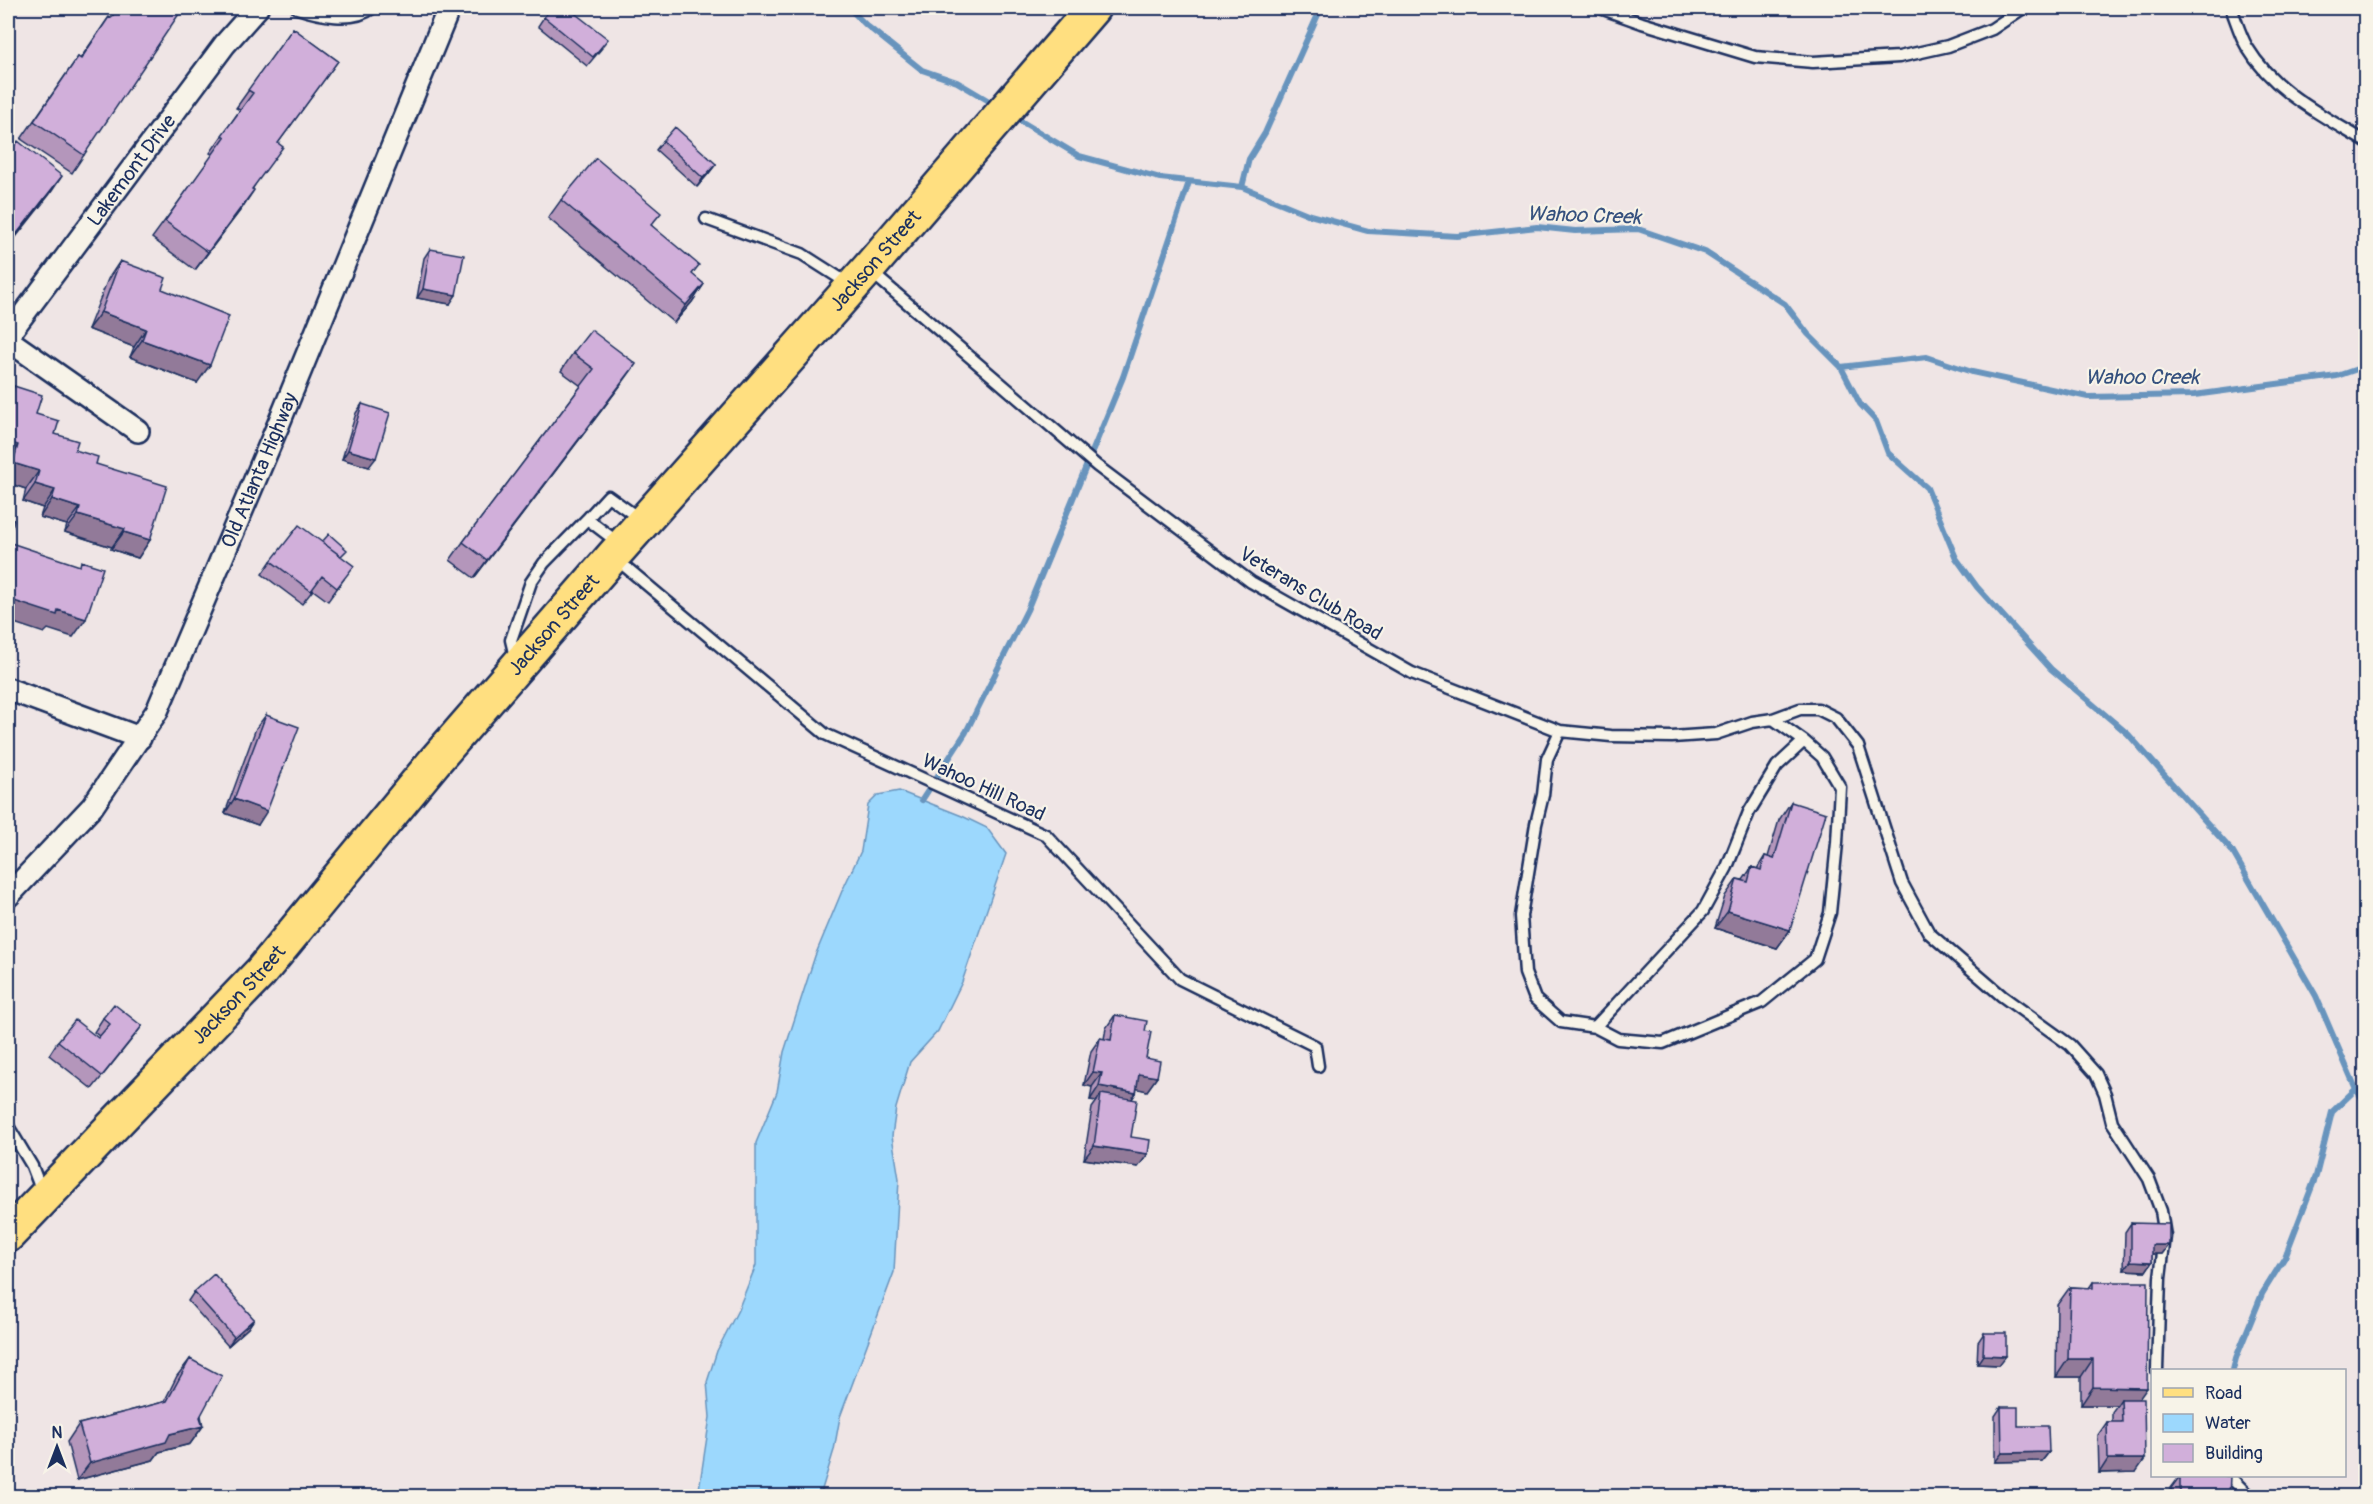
<svg xmlns="http://www.w3.org/2000/svg" width="2373" height="1504" viewBox="0 0 2373 1504" font-family="Pangolin,sans-serif">
	<style>
		.water { fill: #9cd8fd; stroke: #6894bd; stroke-width: 1.5 }
		.lines { fill: none; stroke-linecap: round; stroke-linejoin: round }
		.stream { stroke: #6894bd; stroke-width: 6 }
		.lane-casing { stroke: #1b2f5e; stroke-width: 15 }
		.street-casing { stroke: #1b2f5e; stroke-width: 26 }
		.primary-casing { stroke: #1b2f5e; stroke-width: 38 }
		.lane { stroke: #f7f3e8; stroke-width: 10 }
		.street { stroke: #f7f3e8; stroke-width: 21 }
		.primary { stroke: #ffdf80; stroke-width: 33 }
		.wall { fill: #b496bb; stroke: #1b2f5e; stroke-width: 1.5 }
		.shaded-wall { fill: #927a99; stroke: #1b2f5e; stroke-width: 1.5 }
		.building { fill: #d1afda; stroke: #1b2f5e; stroke-width: 1.5 }
		.labels { text-anchor: middle; stroke-width: 4.5; stroke-linejoin: round; paint-order: stroke }
		.street-label { font-size: 20px; fill: #1b2f5e; stroke: #f7f3e8 }
		.water-label { font-size: 21px; font-style: italic; fill: #35517e; stroke: #f7f3e8 }
	</style>
	<rect width="100%" height="100%" fill="#efe5e5"/>
	<filter id="ink" filterUnits="userSpaceOnUse"><feTurbulence type="fractalNoise" baseFrequency=".0167" numOctaves="2"/><feDisplacementMap in="SourceGraphic" scale="12" xChannelSelector="R" yChannelSelector="G"/><feConvolveMatrix kernelMatrix="1 2 1 2 8 2 1 2 1" color-interpolation-filters="sRGB"/></filter>
	<g filter="url(#ink)">
		<path class="water" d="M 899,791 L 962,816 L 987,828 L 1006,854 L 962,982 L 938,1031 L 910,1062 L 896,1108 L 892,1136 L 899,1179 L 894,1272 L 840,1417 L 834,1450 L 820,1496 L 698,1496 L 710,1417 L 707,1382 L 717,1351 L 738,1310 L 756,1265 L 756,1143 L 777,1092 L 784,1052 L 815,956 L 842,891 L 861,851 L 868,805 L 878,795 Z"/>
		<g class="lines">
			<path class="stream" d="M 849,8 L 866,25 L 922,70 L 957,82 L 989,101
				M 1019,120 L 1079,156 L 1160,178 L 1242,187 L 1310,215 L 1368,231 L 1457,236 L 1537,227 L 1575,231 L 1638,229 L 1705,252 L 1785,304 L 1808,334 L 1841,367 L 1860,404 L 1876,421 L 1888,453 L 1927,488 L 1956,558 L 1977,587 L 2051,669 L 2128,734 L 2232,851 L 2316,996 L 2356,1089 L 2366,1104
				M 1242,187 L 1249,159 L 1265,133 L 1321,8
				M 1841,367 L 1927,357 L 1972,372 L 2088,397 L 2194,395 L 2337,376 L 2366,366
				M 922,800 L 966,732 L 1027,610 L 1123,377 L 1189,182
				M 2233,1370 L 2236,1358 L 2262,1294 L 2285,1257 L 2316,1176 L 2332,1112 L 2356,1089"/>
			<defs>
				<path id="lane" d="M 297,8 C 318,15 353,23 372,8
					M 1600,8 L 1642,23 L 1755,57 L 1813,62 L 1899,57 L 1948,46 L 1992,29 L 2023,8
					M 2231,8 C 2236,20 2240,35 2247,47 C 2274,92 2322,115 2366,142
					M 706,219 L 802,254 L 849,284
					M 870,271 L 1097,466 L 1251,582 L 1412,673 L 1560,731 L 1611,736 L 1672,737 L 1716,734 L 1752,722 L 1773,719 L 1804,741 L 1777,766 L 1749,812 L 1727,867 L 1703,911 L 1595,1027
					M 620,544 L 587,519 L 608,496 L 640,519
					M 615,558 L 825,734 L 1046,835 L 1180,979 L 1315,1046 L 1318,1066
					M 516,661 L 511,640 L 531,582 L 544,563 L 587,519
					M 1773,719 L 1800,709 L 1818,709 L 1836,718 L 1858,746 L 1902,883 L 1929,933 L 2002,996 L 2070,1045 L 2096,1074 L 2105,1094 L 2112,1122 L 2149,1179 L 2161,1211 L 2165,1236 L 2160,1278 L 2157,1370
					M 1560,731 L 1547,759 L 1543,795 L 1536,824 L 1521,916 L 1525,973 L 1535,999 L 1561,1022 L 1595,1027 L 1618,1039 L 1663,1043 L 1762,1002 L 1815,959 L 1830,913 L 1837,843 L 1840,787 L 1822,757 L 1804,741
					M 8,1126 L 32,1166 L 42,1192
					M 2229,1476 L 2249,1496 L 2263,1496"/>
				<g id="street">
					<path id="s1" d="M 8,335 L 225,44 L 257,8"/>
					<path d="M 8,340 L 138,431"/>
					<path d="M 8,689 L 140,738"/>
					<path id="s2" d="M 8,896 L 92,807 L 157,711 L 279,423 L 449,8"/>
				</g>
				<g id="primary">
					<path id="s3" d="M 8,1235 L 261,972 L 434,762 L 613,556 L 868,269 L 1093,8"/>
				</g>
			</defs>
			<use href="#lane" class="lane-casing"/>
			<use href="#street" class="street-casing"/>
			<use href="#primary" class="primary-casing"/>
			<use href="#lane" class="lane"/>
			<use href="#street" class="street"/>
			<use href="#primary" class="primary"/>
		</g>
		<path class="wall" d="M 109,17 L 84,155 L 72,173 L 21,139 L 78,57 L 80,59 Z
			M 544,17 L 602,48 L 587,66 L 538,26 Z
			M 293,28 L 338,61 L 278,143 L 242,208 L 195,270 L 152,238 L 213,155 L 210,153 L 240,110 L 236,108 Z
			M 663,141 L 716,164 L 709,173 L 697,187 L 656,150 Z
			M 561,200 L 652,226 L 692,275 L 704,284 L 692,302 L 674,323 L 548,218 Z
			M 430,249 L 450,304 L 417,298 L 424,258 Z
			M 120,261 L 162,289 L 197,383 L 130,357 L 134,347 L 88,329 L 108,279 Z
			M 573,353 L 623,382 L 474,578 L 450,560 L 463,542 L 581,386 L 561,371 Z
			M 14,386 L 36,414 L 55,434 L 75,450 L 96,464 L 150,540 L 138,558 L 111,549 L 112,547 L 65,532 L 67,525 L 40,517 L 43,508 L 23,501 L 26,489 L 8,483 L 8,396 Z
			M 362,404 L 369,467 L 342,459 L 356,413 Z
			M 342,557 L 344,579 L 328,601 L 313,590 L 302,604 L 262,574 L 271,561 Z
			M 266,715 L 258,825 L 225,813 L 256,728 Z
			M 1791,802 L 1790,930 L 1777,948 L 1715,928 L 1725,896 L 1737,879 L 1743,880 L 1752,867 L 1757,869 L 1765,856 L 1768,857 L 1779,820 Z
			M 1115,1015 L 1145,1031 L 1146,1058 L 1157,1077 L 1147,1091 L 1137,1088 L 1136,1093 L 1132,1099 L 1131,1137 L 1148,1154 L 1138,1167 L 1084,1159 L 1092,1108 L 1097,1101 L 1090,1100 L 1092,1087 L 1084,1085 L 1091,1051 L 1100,1038 L 1104,1039 L 1106,1028 Z
			M 103,1018 L 142,1026 L 132,1039 L 92,1089 L 49,1055 L 58,1041 L 98,1038 L 99,1036 L 94,1032 Z
			M 2131,1223 L 2169,1245 L 2162,1254 L 2152,1254 L 2152,1262 L 2146,1271 L 2124,1270 L 2125,1232 Z
			M 2093,1282 L 2139,1399 L 2136,1472 L 2099,1473 L 2098,1435 L 2107,1422 L 2112,1422 L 2112,1412 L 2117,1405 L 2081,1405 L 2081,1377 L 2056,1377 L 2057,1305 L 2070,1287 L 2089,1288 Z
			M 194,1292 L 254,1319 L 248,1328 L 228,1346 L 188,1301 Z
			M 1984,1333 L 1999,1365 L 1977,1364 L 1978,1342 Z
			M 190,1359 L 203,1426 L 190,1444 L 159,1452 L 153,1460 L 77,1480 L 67,1442 L 79,1424 L 164,1402 L 177,1376 Z
			M 2001,1407 L 2018,1426 L 2049,1452 L 2042,1461 L 1995,1462 L 1995,1416 Z
			M 2180,1476 L 2229,1497 L 2171,1497 L 2171,1488 Z"/>
		<path class="shaded-wall" d="M 716,164 L 709,173 L 697,187 L 703,178 Z
			M 62,176 L 50,194 L 8,247 L 8,245 Z
			M 254,190 L 242,208 L 195,270 L 208,252 Z
			M 704,284 L 692,302 L 674,323 L 686,305 Z
			M 423,289 L 456,295 L 450,304 L 417,298 Z
			M 101,312 L 146,329 L 134,347 L 88,329 Z
			M 142,340 L 210,365 L 197,383 L 130,357 Z
			M 636,364 L 623,382 L 474,578 L 487,560 Z
			M 8,442 L 18,445 L 8,460 Z
			M 348,450 L 376,458 L 369,467 L 342,459 Z
			M 13,463 L 39,471 L 26,489 L 8,483 L 8,471 Z
			M 35,484 L 55,490 L 43,508 L 23,501 Z
			M 52,499 L 80,508 L 67,525 L 40,517 Z
			M 78,515 L 125,529 L 112,547 L 65,532 Z
			M 124,532 L 150,540 L 138,558 L 111,549 Z
			M 8,599 L 58,610 L 86,619 L 73,637 L 48,629 L 44,633 L 8,621 Z
			M 234,799 L 267,811 L 258,825 L 225,813 Z
			M 1728,911 L 1790,930 L 1777,948 L 1715,928 Z
			M 1093,1072 L 1102,1073 L 1092,1087 L 1084,1085 Z
			M 1139,1074 L 1157,1077 L 1147,1091 L 1130,1087 Z
			M 1099,1086 L 1136,1093 L 1126,1107 L 1101,1094 L 1097,1101 L 1090,1100 Z
			M 1094,1146 L 1148,1154 L 1138,1167 L 1084,1159 Z
			M 2152,1245 L 2169,1245 L 2162,1254 L 2146,1254 Z
			M 2131,1261 L 2152,1262 L 2146,1271 L 2124,1270 Z
			M 254,1319 L 248,1328 L 228,1346 L 234,1337 Z
			M 1983,1355 L 2006,1356 L 1999,1365 L 1977,1364 Z
			M 2068,1359 L 2093,1359 L 2081,1377 L 2056,1377 Z
			M 2093,1387 L 2147,1388 L 2134,1406 L 2121,1399 L 2117,1405 L 2081,1405 Z
			M 203,1426 L 190,1444 L 159,1452 L 153,1460 L 77,1480 L 90,1463 L 170,1434 Z
			M 2049,1452 L 2042,1461 L 1995,1462 L 2002,1453 Z
			M 2108,1459 L 2145,1459 L 2136,1472 L 2099,1473 Z"/>
		<path class="building" d="M 118,8 L 183,8 L 84,155 L 34,121 L 78,57 L 81,59 L 109,17 L 111,18 Z
			M 552,8 L 568,8 L 608,39 L 593,57 L 544,17 Z
			M 293,28 L 338,61 L 278,143 L 283,147 L 252,189 L 254,190 L 208,252 L 165,221 L 225,137 L 222,135 L 253,93 L 248,90 Z
			M 675,127 L 716,164 L 703,178 L 663,141 Z
			M 18,141 L 62,176 L 8,245 L 8,154 Z
			M 596,158 L 661,213 L 651,225 L 699,265 L 692,274 L 704,284 L 686,305 L 561,200 Z
			M 430,249 L 464,255 L 456,295 L 423,289 Z
			M 120,261 L 166,278 L 162,289 L 229,316 L 210,365 L 142,340 L 146,329 L 101,312 Z
			M 591,330 L 636,364 L 487,560 L 463,542 L 594,369 L 573,353 Z
			M 14,386 L 42,395 L 36,414 L 59,421 L 55,434 L 78,441 L 75,450 L 98,457 L 96,464 L 167,486 L 150,540 L 124,532 L 125,529 L 78,515 L 80,508 L 52,499 L 55,490 L 35,484 L 39,471 L 13,463 L 18,445 L 8,442 L 8,408 Z
			M 362,404 L 390,413 L 376,458 L 348,450 Z
			M 8,518 L 14,520 L 8,540 Z
			M 299,525 L 354,566 L 337,588 L 322,576 L 311,591 L 271,561 Z
			M 329,534 L 347,550 L 341,556 L 322,542 Z
			M 8,542 L 80,566 L 81,561 L 103,568 L 86,619 L 58,610 L 57,615 L 8,599 Z
			M 266,715 L 299,727 L 267,811 L 234,799 Z
			M 1791,802 L 1826,813 L 1790,930 L 1728,911 L 1737,879 L 1748,882 L 1752,867 L 1761,870 L 1765,856 L 1774,859 Z
			M 114,1004 L 142,1026 L 102,1076 L 58,1041 L 75,1020 L 98,1038 L 110,1024 L 103,1018 Z
			M 1115,1015 L 1147,1021 L 1145,1031 L 1151,1032 L 1146,1058 L 1160,1061 L 1157,1077 L 1139,1074 L 1136,1093 L 1099,1086 L 1102,1073 L 1093,1072 L 1100,1038 L 1111,1040 Z
			M 1101,1094 L 1137,1100 L 1131,1137 L 1150,1140 L 1148,1154 L 1094,1146 Z
			M 2131,1223 L 2169,1224 L 2169,1245 L 2152,1245 L 2152,1262 L 2131,1261 Z
			M 214,1274 L 254,1319 L 234,1337 L 194,1292 Z
			M 2093,1282 L 2148,1282 L 2147,1388 L 2093,1387 L 2093,1359 L 2068,1359 L 2070,1287 L 2093,1288 Z
			M 1984,1333 L 2006,1333 L 2006,1356 L 1983,1355 Z
			M 190,1359 L 222,1376 L 200,1417 L 203,1426 L 170,1434 L 166,1442 L 90,1463 L 79,1424 L 167,1401 Z
			M 2121,1399 L 2144,1399 L 2145,1459 L 2108,1459 L 2107,1422 L 2122,1422 Z
			M 2001,1407 L 2018,1407 L 2018,1426 L 2048,1426 L 2049,1452 L 2002,1453 Z
			M 2180,1476 L 2230,1476 L 2229,1497 L 2180,1497 Z"/>
	</g>
	<g class="labels">
		<g class="street-label">
			<text dy="7" stroke="none"><textPath href="#s1" startOffset="206">Lakemont Drive</textPath></text>
			<text dy="7" stroke="none"><textPath href="#s3" startOffset="1305">Jackson Street</textPath></text>
			<text dy="7" stroke="none"><textPath href="#s2" startOffset="500">Old Atlanta Highway</textPath></text>
			<text transform="translate(1311 593) rotate(31)" y="7">Veterans Club Road</text>
			<text dy="7" stroke="none"><textPath href="#s3" startOffset="819">Jackson Street</textPath></text>
			<text transform="translate(984 787) rotate(25)" y="7">Wahoo Hill Road</text>
			<text dy="7" stroke="none"><textPath href="#s3" startOffset="333">Jackson Street</textPath></text>
		</g>
		<g class="water-label">
			<text transform="translate(1584 215) rotate(2)" y="7">Wahoo Creek</text>
			<text x="2142" y="384">Wahoo Creek</text>
		</g>
	</g>
	<rect width="2373" height="1504" fill="none" stroke="#f7f3e8" stroke-width="30"/>
	<rect x="15" y="15" width="2343" height="1474" fill="none" stroke="#1b2f5e" stroke-width="2" filter="url(#ink)"/>
	<rect x="2151" y="1369" width="195" height="108" fill="#f7f3e8" stroke="#9fa5b1" stroke-width="1.5"/>
	<rect x="2163" y="1388" width="30" height="9" fill="#ffdf80" stroke="#9fa5b1" stroke-width="1.5"/>
	<text x="2205" y="1399" font-size="18" fill="#1b2f5e">Road</text>
	<rect x="2163" y="1414" width="30" height="18" fill="#9cd8fd" stroke="#9fa5b1" stroke-width="1.5"/>
	<text x="2205" y="1429" font-size="18" fill="#1b2f5e">Water</text>
	<rect x="2163" y="1444" width="30" height="18" fill="#d1afda" stroke="#9fa5b1" stroke-width="1.5"/>
	<text x="2205" y="1459" font-size="18" fill="#1b2f5e">Building</text>
	<g transform="translate(57 1447)" stroke="#f7f3e8" stroke-width="4.5" paint-order="stroke">
	<path d="M0-4.5L10 22L0 15L-10 22Z" fill="#1b2f5e"/>
	<text y="-9" font-size="16" font-weight="bold" text-anchor="middle" fill="#1b2f5e">N</text>
	</g>
</svg>
